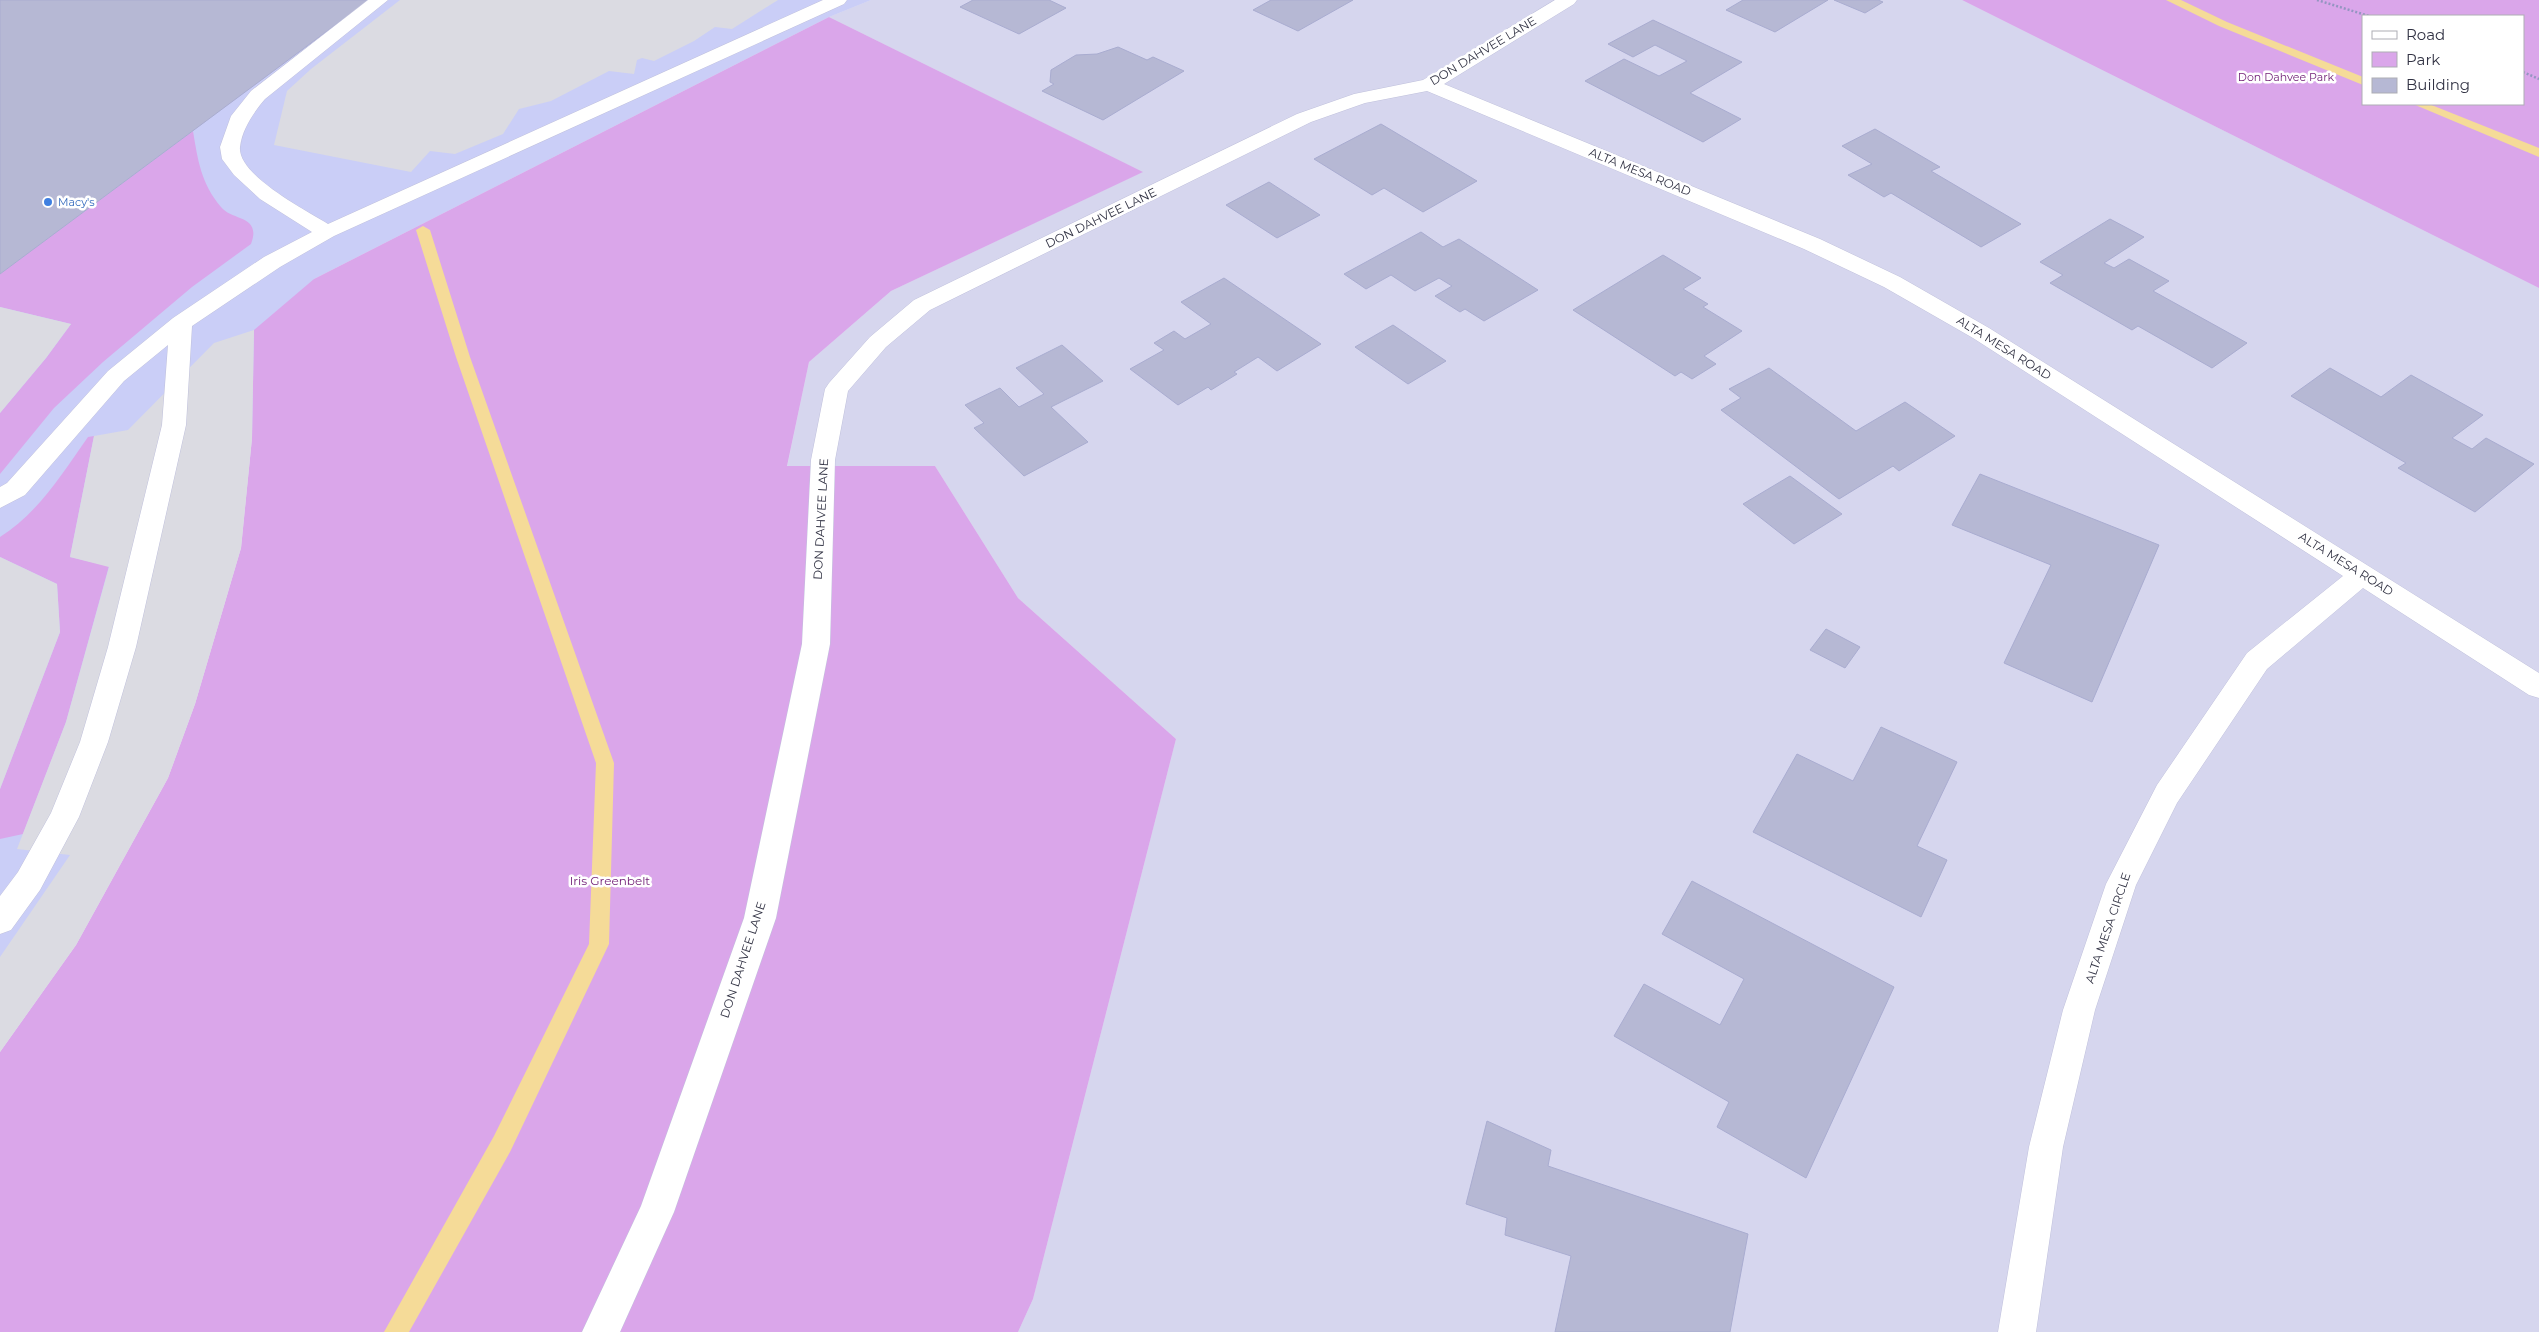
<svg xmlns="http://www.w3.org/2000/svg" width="2539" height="1332" viewBox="0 0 2539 1332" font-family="Montserrat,sans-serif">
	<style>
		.residential { fill: #d6d6ee }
		.commercial { fill: #cacef7 }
		.green { fill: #daa6ea; fill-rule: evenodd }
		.parking { fill: #dbdbe2 }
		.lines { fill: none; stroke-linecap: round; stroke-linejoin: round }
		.stream { fill: #f5db98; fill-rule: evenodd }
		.building { fill: #b6b8d4; stroke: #a9acd0 }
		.minor-casing { stroke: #c0c1dc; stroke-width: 1 }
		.path { stroke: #9495c1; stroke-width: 2.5; stroke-dasharray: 2 2; stroke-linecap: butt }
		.minor { fill: #fff; fill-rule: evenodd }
		.shop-dot { fill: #3f7fe0; stroke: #fff; stroke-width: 2 }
		.labels { text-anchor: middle; stroke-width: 5; stroke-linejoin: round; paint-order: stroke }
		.far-park-label { font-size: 11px; fill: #732278; stroke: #fff }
		.far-shop-label { font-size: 11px; fill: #366cbe; stroke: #fff; text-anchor: start }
		.street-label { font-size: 12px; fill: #323344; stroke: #fff }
		.park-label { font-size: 12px; fill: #732278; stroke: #fff }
	</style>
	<rect width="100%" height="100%" fill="#e1e1f2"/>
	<path class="residential" d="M 871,0 L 1962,0 L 2539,288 L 2539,1332 L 1018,1332 L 1033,1299 L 1176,739 L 1018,598 L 935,466 L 787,467 L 809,362 L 891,291 L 1142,172 L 829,17 Z"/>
	<path class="commercial" d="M 0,0 L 871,0 L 829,17 L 314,279 L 252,438 L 0,1052 Z"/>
	<path class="green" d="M 1962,0 L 2539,0 L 2539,288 ZM 2363,16 L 2523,16 L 2523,104 L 2363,104 Z
		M 829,17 L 1143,172 L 891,291 L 809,362 L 787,466 L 935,466 L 1018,598 L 1176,739 L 1033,1299 L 1018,1332 L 0,1332 L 0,1052 L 76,945 L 168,778 L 195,704 L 241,548 L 252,438 L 254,330 L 314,279 Z
		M 193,131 C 198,161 201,183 221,207 C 232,221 262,215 251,244 L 192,287 L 103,362 L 54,408 L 0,474 L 0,413 L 46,358 L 71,324 L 0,307 L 0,274 Z
		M 94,436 L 70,557 L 109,566 L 66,722 L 23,834 L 0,839 L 0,789 L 60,632 L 57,584 L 0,557 L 0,537 C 39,512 62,474 88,437 Z"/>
	<path class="parking" d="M 400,0 L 778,0 L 732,29 L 715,27 L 694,41 L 654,61 L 642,58 L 637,60 L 634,74 L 609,71 L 551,101 L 519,109 L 503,134 L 455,154 L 430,151 L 411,172 L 274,145 L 287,91 L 311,69 Z
		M 0,307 L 71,324 L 46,358 L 0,413 Z
		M 254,330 L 252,438 L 241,548 L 195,704 L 168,778 L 76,945 L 0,1052 L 0,957 L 70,855 L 17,849 L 66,722 L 109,567 L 70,557 L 94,436 L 128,430 L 214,343 Z
		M 0,557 L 57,584 L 60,632 L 0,789 Z"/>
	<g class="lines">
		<path class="stream" d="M 2166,0 L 2181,0 L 2227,22 L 2363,77 L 2363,85 L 2219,26 Z
			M 2413,104 L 2429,104 L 2539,148 L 2539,157 Z
			M 423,226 L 430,230 L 470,357 L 614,763 L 609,944 L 510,1152 L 409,1332 L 384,1332 L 494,1136 L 589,944 L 596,763 L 456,357 L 416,230 Z"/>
	</g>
	<path class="building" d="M 0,0 L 369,0 L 0,274 Z
		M 973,0 L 1049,0 L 1066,8 L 1019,34 L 960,7 Z
		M 1271,0 L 1353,0 L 1298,31 L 1253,10 Z
		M 1743,0 L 1828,0 L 1775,32 L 1726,10 Z
		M 1834,0 L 1878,0 L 1883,2 L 1865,13 Z
		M 1653,20 L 1742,62 L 1690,93 L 1741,119 L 1703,142 L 1585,81 L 1624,59 L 1659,76 L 1687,61 L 1655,45 L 1633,57 L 1608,44 Z
		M 1118,47 L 1147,60 L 1153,57 L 1184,71 L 1103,120 L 1042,91 L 1054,84 L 1050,82 L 1051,70 L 1076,55 L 1097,54 Z
		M 1381,124 L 1477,181 L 1423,212 L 1384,188 L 1372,195 L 1314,159 Z
		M 1875,129 L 1940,167 L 1931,171 L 2021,224 L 1981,247 L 1891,193 L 1884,197 L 1848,175 L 1872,164 L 1842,146 Z
		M 1269,182 L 1320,215 L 1277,238 L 1226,205 Z
		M 2110,219 L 2144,237 L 2104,263 L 2114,268 L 2129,259 L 2169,281 L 2153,291 L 2247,343 L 2212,368 L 2138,326 L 2132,330 L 2050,283 L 2063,275 L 2040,262 Z
		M 1421,232 L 1443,247 L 1459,239 L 1538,290 L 1484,321 L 1465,309 L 1460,312 L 1435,296 L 1452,286 L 1439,278 L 1415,291 L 1391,275 L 1366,289 L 1344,274 Z
		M 1663,255 L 1701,278 L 1683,289 L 1708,304 L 1703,307 L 1742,331 L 1704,356 L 1716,364 L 1692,379 L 1681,372 L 1675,376 L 1573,310 Z
		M 1224,278 L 1321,344 L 1277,371 L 1258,357 L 1234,372 L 1237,374 L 1211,390 L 1208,387 L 1178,405 L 1130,369 L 1164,350 L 1154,343 L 1174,331 L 1185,339 L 1211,324 L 1181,302 Z
		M 1393,325 L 1446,361 L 1408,384 L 1355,347 Z
		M 1062,345 L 1103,381 L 1051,407 L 1088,442 L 1024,476 L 974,428 L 984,423 L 965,405 L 1000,388 L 1019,407 L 1044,394 L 1016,368 Z
		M 1769,368 L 1856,431 L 1905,402 L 1955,436 L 1899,471 L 1893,466 L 1839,499 L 1721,410 L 1741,398 L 1729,389 Z
		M 2330,368 L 2381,397 L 2411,375 L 2483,415 L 2452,438 L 2472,449 L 2486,438 L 2534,464 L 2475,512 L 2398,468 L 2406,463 L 2291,396 Z
		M 1980,474 L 2159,545 L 2092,702 L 2004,663 L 2051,565 L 1952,525 Z
		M 1790,476 L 1842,514 L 1794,544 L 1743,504 Z
		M 1826,629 L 1860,647 L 1845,668 L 1810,650 Z
		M 1881,727 L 1957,762 L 1917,846 L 1947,860 L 1921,917 L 1753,832 L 1797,754 L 1853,781 Z
		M 1692,881 L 1894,987 L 1806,1178 L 1717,1127 L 1729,1102 L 1614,1036 L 1644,984 L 1720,1025 L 1744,979 L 1662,934 Z
		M 1487,1121 L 1551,1150 L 1548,1166 L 1748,1234 L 1730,1332 L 1555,1332 L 1571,1256 L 1505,1235 L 1507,1218 L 1466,1204 Z"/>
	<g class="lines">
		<defs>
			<path id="minor" d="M 368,0 L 388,0 L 265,99 C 254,112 242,129 240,147 C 237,175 307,211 328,224 L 823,0 L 847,0 L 844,4 L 334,236 L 280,267 L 192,326 L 186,425 L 136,647 L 108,742 L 79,817 L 40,890 L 11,930 L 0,934 L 0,896 L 18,872 L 51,813 L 80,742 L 108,647 L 162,425 L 168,345 L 124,381 L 25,495 L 0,508 L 0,487 L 7,483 L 108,371 L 173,318 L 264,257 L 312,232 L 260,199 L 234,175 L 222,159 L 220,147 L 231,116 L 251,91 Z
				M 1555,0 L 1577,0 L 1574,4 L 1444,84 L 1820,239 L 1900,277 L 1989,328 L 2539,673 L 2539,698 L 2529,695 L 2363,588 L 2267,669 L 2177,803 L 2136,885 L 2095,1010 L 2063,1147 L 2036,1332 L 1998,1332 L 2029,1147 L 2063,1010 L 2106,884 L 2157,785 L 2247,653 L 2343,576 L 1973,338 L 1884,287 L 1804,249 L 1427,91 L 1365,103 L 1311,122 L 930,310 L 886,347 L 848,391 L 835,460 L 830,644 L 776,918 L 674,1212 L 620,1332 L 582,1332 L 641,1206 L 744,918 L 802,644 L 811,460 L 825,389 L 829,383 L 870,337 L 914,300 L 1297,114 L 1354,94 L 1423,80 Z"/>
		</defs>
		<use href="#minor" class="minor-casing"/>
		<path class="path" d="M 2317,0 L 2369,16
			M 2523,72 L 2539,79"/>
		<use href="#minor" class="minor"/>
	</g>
	<circle class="shop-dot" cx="48" cy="202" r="5"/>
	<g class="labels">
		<g class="far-park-label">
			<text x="2286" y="81">Don Dahvee Park</text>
		</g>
		<g class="far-shop-label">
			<text x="58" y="206">Macy's</text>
		</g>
		<g class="street-label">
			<text transform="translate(1483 51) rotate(-31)" y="4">DON DAHVEE LANE</text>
			<text transform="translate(1640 172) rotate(22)" y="4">ALTA MESA ROAD</text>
			<text transform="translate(1101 218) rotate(-26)" y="4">DON DAHVEE LANE</text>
			<text transform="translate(2004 348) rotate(32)" y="4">ALTA MESA ROAD</text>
			<text transform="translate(821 519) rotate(-87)" y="4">DON DAHVEE LANE</text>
			<text transform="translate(2346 564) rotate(32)" y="4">ALTA MESA ROAD</text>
			<text transform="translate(2108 928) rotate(-71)" y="4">ALTA MESA CIRCLE</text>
			<text transform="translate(743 960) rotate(-72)" y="4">DON DAHVEE LANE</text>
		</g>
		<g class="park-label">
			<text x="610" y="885">Iris Greenbelt</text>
		</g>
	</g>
	<rect x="2362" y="15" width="162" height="90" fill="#ffffff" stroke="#adadb4"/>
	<rect x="2372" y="31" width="25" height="8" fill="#ffffff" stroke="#adadb4"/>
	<text x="2406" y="40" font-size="15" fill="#323344">Road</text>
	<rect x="2372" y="52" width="25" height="15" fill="#daa6ea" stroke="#adadb4"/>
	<text x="2406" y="65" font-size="15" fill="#323344">Park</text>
	<rect x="2372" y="78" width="25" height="15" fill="#b6b8d4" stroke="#adadb4"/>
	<text x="2406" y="90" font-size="15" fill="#323344">Building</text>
</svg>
